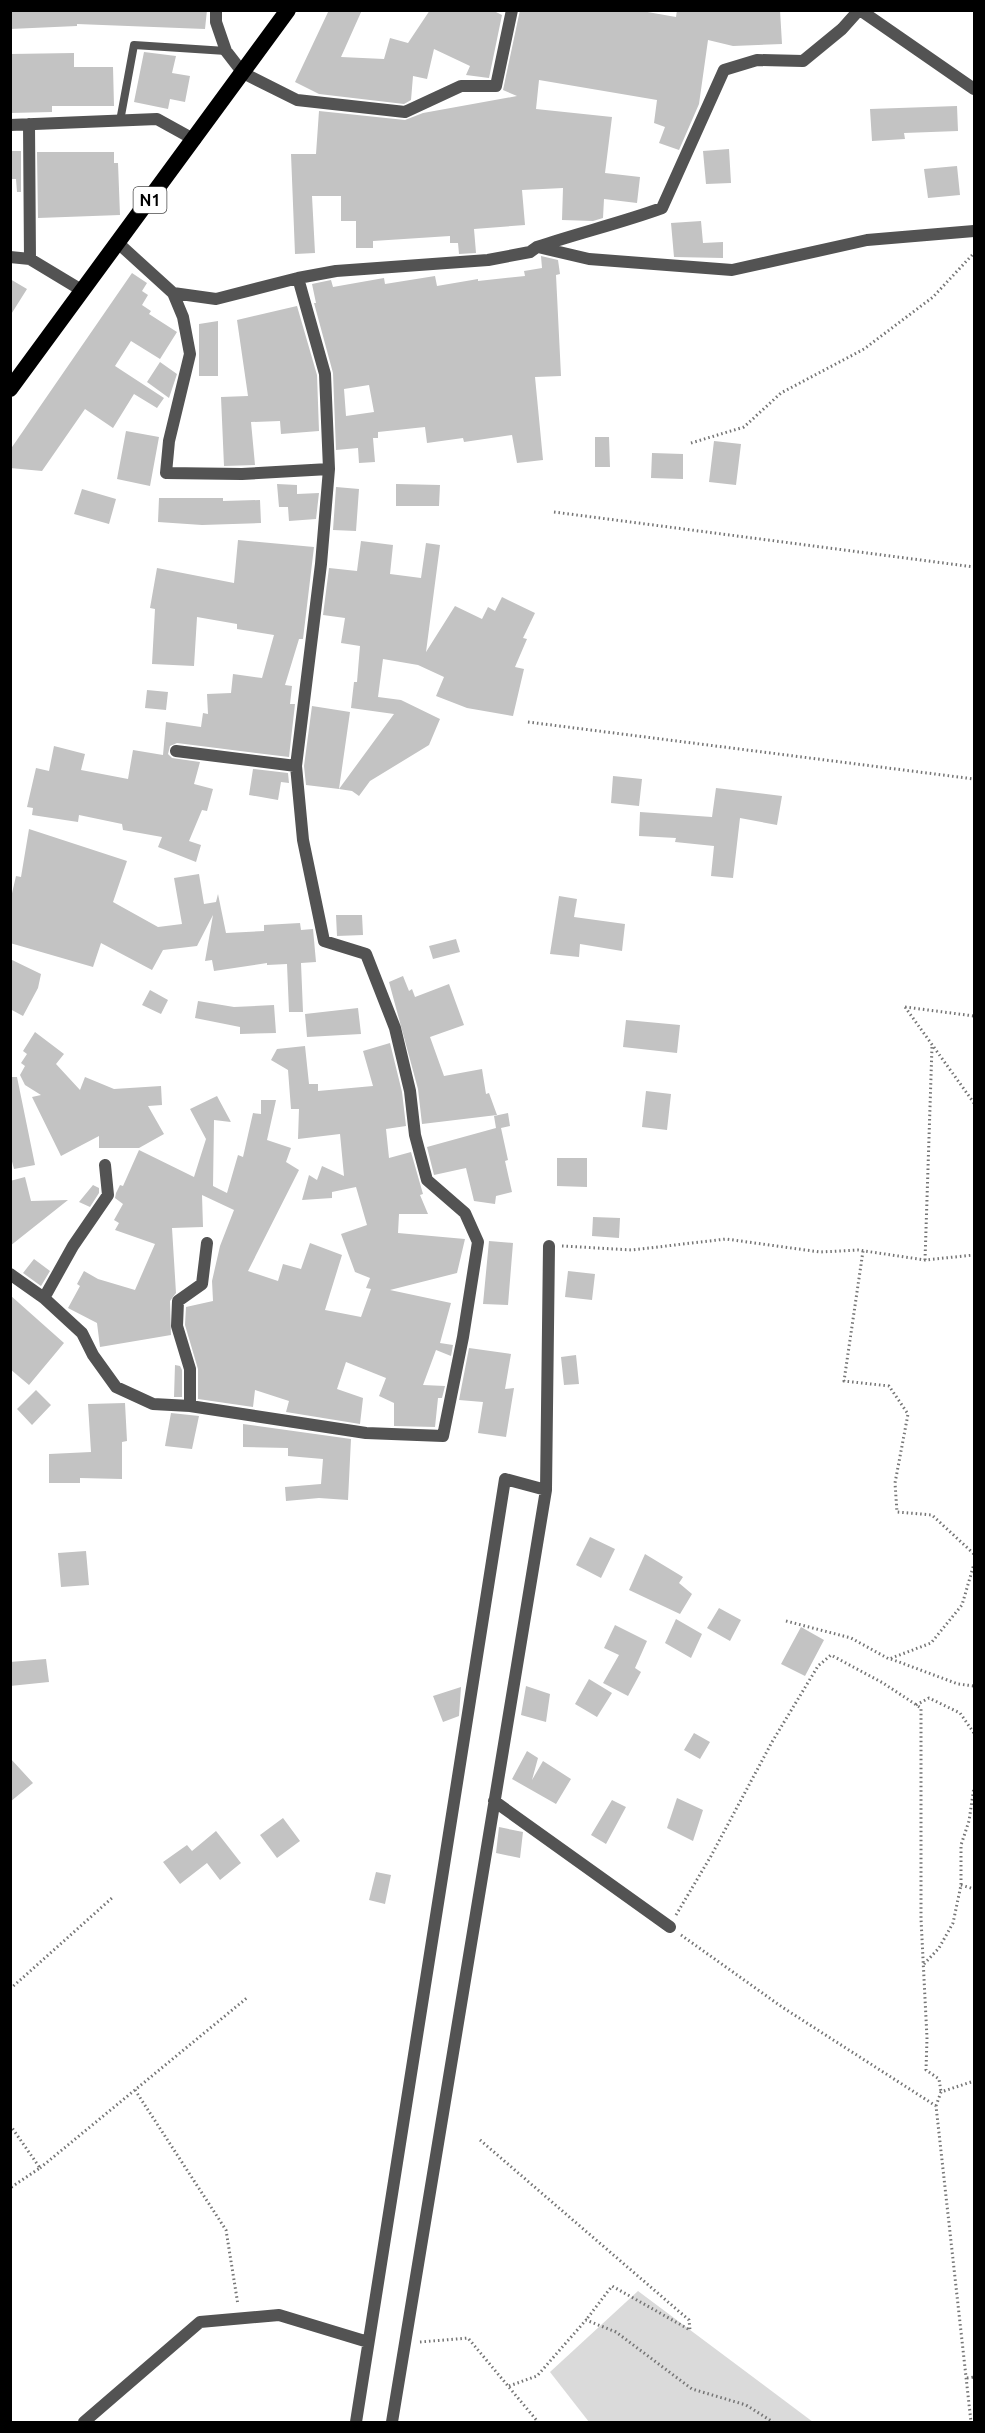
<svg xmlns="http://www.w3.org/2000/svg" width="985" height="2433" viewBox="0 0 985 2433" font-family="Ubuntu,sans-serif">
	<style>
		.green { fill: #dadada }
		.building { fill: #c3c3c3; fill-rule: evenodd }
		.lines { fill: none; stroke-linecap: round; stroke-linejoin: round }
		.path { stroke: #757575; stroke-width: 3; stroke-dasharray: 1.5 3; stroke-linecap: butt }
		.service { stroke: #535353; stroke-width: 8 }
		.minor { stroke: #535353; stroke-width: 12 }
		.trunk { stroke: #000; stroke-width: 16 }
		.labels { text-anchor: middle; stroke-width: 4.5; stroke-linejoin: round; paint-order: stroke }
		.shield { fill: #fff; stroke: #4c4c4c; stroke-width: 1.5 }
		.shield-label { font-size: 16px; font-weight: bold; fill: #000 }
	</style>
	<rect width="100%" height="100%" fill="#fff"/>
	<path class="green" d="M 638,2291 L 813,2422 L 589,2422 L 550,2372 Z"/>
	<path class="building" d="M 10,10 L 207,10 L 205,29 L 77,24 L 77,26 L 10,29 Z
		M 329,10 L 362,10 L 341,57 L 384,59 L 390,38 L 408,43 L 430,10 L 492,10 L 502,15 L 489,78 L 466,75 L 470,66 L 434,49 L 427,79 L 413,76 L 411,100 L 404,104 L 319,94 L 295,82 Z
		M 520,10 L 636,10 L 676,17 L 677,10 L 780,10 L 782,44 L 733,46 L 708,40 L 699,104 L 679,150 L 659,143 L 665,127 L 654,123 L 657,100 L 539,80 L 536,109 L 612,117 L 605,173 L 640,177 L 637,203 L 604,199 L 603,218 L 593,221 L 562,220 L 563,188 L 522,190 L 525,225 L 474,229 L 476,253 L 459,254 L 458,243 L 450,243 L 450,236 L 373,241 L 373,248 L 356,248 L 356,221 L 341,221 L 341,196 L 312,196 L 315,253 L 295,254 L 291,154 L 316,154 L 319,111 L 405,120 L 423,113 L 517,96 L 503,90 Z
		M 144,52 L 176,56 L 172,73 L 190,76 L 185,102 L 170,99 L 168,109 L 134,102 Z
		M 74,53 L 74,67 L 113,67 L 114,106 L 52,106 L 52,112 L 10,113 L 10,54 Z
		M 957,106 L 958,131 L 904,133 L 905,139 L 872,141 L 870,109 Z
		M 729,149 L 731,183 L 706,184 L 703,151 Z
		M 10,151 L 21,151 L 21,192 L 17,192 L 16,179 L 10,179 Z
		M 37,152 L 114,152 L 114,163 L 118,163 L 120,215 L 38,218 Z
		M 957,166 L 960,195 L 928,198 L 924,169 Z
		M 701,221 L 703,243 L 723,242 L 723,258 L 674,257 L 671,223 Z
		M 541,256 L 558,260 L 560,274 L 556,275 L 561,376 L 535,377 L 543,460 L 517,463 L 512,435 L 464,442 L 463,438 L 427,443 L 425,427 L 378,432 L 378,438 L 373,438 L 375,462 L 359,463 L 358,448 L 336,450 L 333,373 L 314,303 L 316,303 L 312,284 L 331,280 L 333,287 L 384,278 L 385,284 L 435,276 L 437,286 L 478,279 L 478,281 L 525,276 L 524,271 L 542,268 ZM 369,385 L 374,412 L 346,416 L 344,389 Z
		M 132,273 L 147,283 L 142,291 L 148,295 L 142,305 L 151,311 L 149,314 L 177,332 L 160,359 L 131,341 L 115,366 L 164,398 L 157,408 L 134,394 L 113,428 L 85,409 L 42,471 L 10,468 L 10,450 Z
		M 10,279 L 27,289 L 10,316 Z
		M 297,306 L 317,375 L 319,431 L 281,434 L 280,421 L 251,422 L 255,465 L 224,466 L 221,397 L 248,396 L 237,320 Z
		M 218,321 L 218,376 L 199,376 L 199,324 Z
		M 160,362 L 177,374 L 169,398 L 147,382 Z
		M 126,431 L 159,437 L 150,486 L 117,479 Z
		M 595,437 L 609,437 L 610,467 L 595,467 Z
		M 714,441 L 741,444 L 736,485 L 709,482 Z
		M 652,453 L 683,454 L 683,479 L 651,478 Z
		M 277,484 L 297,485 L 297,494 L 319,493 L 316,519 L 289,521 L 288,507 L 279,507 Z
		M 396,484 L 440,485 L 439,506 L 396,506 Z
		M 336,487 L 359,489 L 356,531 L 333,530 Z
		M 82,489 L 116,499 L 109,524 L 74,514 Z
		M 159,498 L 223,498 L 223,501 L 260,500 L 261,523 L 202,525 L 158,522 Z
		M 238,540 L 314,547 L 303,639 L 299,639 L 285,685 L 292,686 L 290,704 L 295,704 L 289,757 L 177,743 L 170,746 L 168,754 L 172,758 L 200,762 L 194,784 L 213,789 L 207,811 L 202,810 L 189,841 L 201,845 L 196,862 L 158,847 L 162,837 L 123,830 L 122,824 L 79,815 L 78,822 L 32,815 L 33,808 L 27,807 L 36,768 L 49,771 L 54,746 L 85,754 L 81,770 L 128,779 L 133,750 L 163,755 L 166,722 L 201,727 L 203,713 L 208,714 L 207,694 L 231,693 L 233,674 L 262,678 L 274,635 L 237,629 L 237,624 L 197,617 L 194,666 L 152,664 L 155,609 L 150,608 L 157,568 L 234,583 Z
		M 361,541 L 393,545 L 390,574 L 421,578 L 426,543 L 440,545 L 426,652 L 455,606 L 482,619 L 488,607 L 495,611 L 502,597 L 535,613 L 523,638 L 527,639 L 515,667 L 524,669 L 513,716 L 467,708 L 436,696 L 444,677 L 418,665 L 383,659 L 378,697 L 401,700 L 440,719 L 429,745 L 370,781 L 359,796 L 352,791 L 339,789 L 394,714 L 351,708 L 354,682 L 357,682 L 360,646 L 341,643 L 345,618 L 323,615 L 329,568 L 357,571 Z
		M 147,690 L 168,692 L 166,710 L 145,708 Z
		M 312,706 L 350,712 L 339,789 L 306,785 L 304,766 Z
		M 253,769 L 288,773 L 289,783 L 281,782 L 278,800 L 249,795 Z
		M 613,776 L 642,779 L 639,806 L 611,803 Z
		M 716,788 L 782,796 L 777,825 L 740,818 L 733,878 L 711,876 L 714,846 L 675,842 L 676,838 L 639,836 L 640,812 L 712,817 Z
		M 29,829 L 127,861 L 113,902 L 158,927 L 182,924 L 174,878 L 199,874 L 204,904 L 216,902 L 218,894 L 226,933 L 264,931 L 264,925 L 300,923 L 301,930 L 313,929 L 316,962 L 301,963 L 303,1012 L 289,1012 L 287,964 L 267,965 L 267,963 L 214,971 L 212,960 L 205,961 L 213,915 L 197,946 L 163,950 L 152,970 L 101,943 L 93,967 L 10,943 L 10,902 L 16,876 L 21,877 Z
		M 559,896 L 577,899 L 574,917 L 625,924 L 622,951 L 580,944 L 579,957 L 550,954 Z
		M 336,915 L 362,915 L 363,935 L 337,936 Z
		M 456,939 L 460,952 L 433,959 L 429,946 Z
		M 10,959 L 41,974 L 38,988 L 23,1016 L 10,1009 Z
		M 403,976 L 409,991 L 412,989 L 415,997 L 449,984 L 464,1025 L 430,1037 L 444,1076 L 482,1069 L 486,1094 L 489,1093 L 497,1115 L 422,1124 L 418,1089 L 389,982 Z
		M 150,990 L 168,1000 L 161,1014 L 142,1005 Z
		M 198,1001 L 234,1007 L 274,1005 L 276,1033 L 240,1034 L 240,1027 L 195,1018 Z
		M 358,1008 L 361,1034 L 307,1037 L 305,1014 Z
		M 626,1020 L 680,1025 L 677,1053 L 623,1047 Z
		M 35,1032 L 64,1054 L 56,1064 L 80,1090 L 85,1077 L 114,1089 L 161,1086 L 162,1105 L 148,1106 L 164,1134 L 139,1148 L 99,1148 L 99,1136 L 61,1156 L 32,1097 L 41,1095 L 25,1085 L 20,1075 L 25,1066 L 21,1063 L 27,1054 L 23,1051 Z
		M 390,1043 L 402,1092 L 406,1126 L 386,1129 L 389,1158 L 411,1152 L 423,1194 L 420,1195 L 428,1214 L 399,1214 L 398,1233 L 465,1239 L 457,1273 L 390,1290 L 451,1303 L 440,1343 L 453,1345 L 451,1356 L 436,1350 L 423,1385 L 445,1386 L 442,1398 L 438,1398 L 435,1427 L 394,1426 L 394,1403 L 379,1396 L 386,1378 L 346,1362 L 337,1389 L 363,1398 L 360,1424 L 286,1412 L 289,1401 L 255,1390 L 253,1407 L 198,1399 L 198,1369 L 185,1325 L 186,1307 L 213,1301 L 212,1281 L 220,1246 L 234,1210 L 202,1195 L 203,1227 L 172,1228 L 176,1293 L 170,1301 L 171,1335 L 100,1347 L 97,1323 L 68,1308 L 80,1286 L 77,1284 L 84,1271 L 98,1279 L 135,1290 L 155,1244 L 115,1230 L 119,1223 L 114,1220 L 123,1204 L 115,1198 L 116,1193 L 120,1185 L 123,1186 L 139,1150 L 194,1177 L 206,1139 L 190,1109 L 217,1096 L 231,1122 L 214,1120 L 213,1186 L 227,1193 L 238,1155 L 243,1157 L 253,1113 L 261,1114 L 261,1100 L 276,1100 L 267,1140 L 291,1148 L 286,1162 L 299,1170 L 248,1271 L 278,1281 L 283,1264 L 301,1269 L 310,1243 L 342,1255 L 325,1310 L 361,1317 L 371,1289 L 366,1288 L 370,1278 L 355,1272 L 341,1234 L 367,1225 L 356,1187 L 332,1192 L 332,1198 L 302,1200 L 309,1175 L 317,1180 L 322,1166 L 344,1176 L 340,1134 L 298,1139 L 299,1109 L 291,1109 L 288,1070 L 271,1060 L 277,1049 L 305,1046 L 309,1084 L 318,1084 L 318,1091 L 373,1086 L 363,1051 Z
		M 10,1077 L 17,1077 L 35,1165 L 14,1169 L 10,1154 Z
		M 646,1091 L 671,1094 L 667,1130 L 642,1127 Z
		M 508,1113 L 510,1126 L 501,1128 L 508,1160 L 505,1161 L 512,1192 L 496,1196 L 495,1204 L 474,1201 L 466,1168 L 434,1175 L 427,1147 L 496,1128 L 494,1116 Z
		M 557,1158 L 587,1158 L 587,1187 L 557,1186 Z
		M 25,1177 L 31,1201 L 68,1200 L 10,1246 L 10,1181 Z
		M 93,1185 L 99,1188 L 99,1193 L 90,1207 L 79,1202 Z
		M 593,1217 L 620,1218 L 619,1238 L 592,1236 Z
		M 489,1241 L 513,1243 L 508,1305 L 483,1304 Z
		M 34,1259 L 50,1271 L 41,1286 L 23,1273 Z
		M 568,1271 L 595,1274 L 592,1300 L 565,1297 Z
		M 10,1295 L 64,1343 L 29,1385 L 10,1369 Z
		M 469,1348 L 511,1354 L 505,1389 L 514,1388 L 506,1437 L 478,1433 L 483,1402 L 459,1400 Z
		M 576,1355 L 579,1384 L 564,1385 L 561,1357 Z
		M 175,1365 L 180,1366 L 182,1370 L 182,1397 L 174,1397 Z
		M 36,1390 L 51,1405 L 32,1425 L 17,1409 Z
		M 125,1403 L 127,1441 L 122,1442 L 122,1479 L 80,1478 L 80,1483 L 49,1483 L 49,1454 L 91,1452 L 88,1404 Z
		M 171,1413 L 199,1416 L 192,1449 L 165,1446 Z
		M 243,1424 L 351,1439 L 348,1500 L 319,1498 L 286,1501 L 285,1487 L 321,1484 L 323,1459 L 288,1456 L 288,1448 L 243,1447 Z
		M 590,1537 L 615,1549 L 601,1578 L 576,1565 Z
		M 86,1551 L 89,1585 L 61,1587 L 58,1553 Z
		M 645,1554 L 683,1577 L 679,1583 L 692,1594 L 680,1614 L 629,1590 Z
		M 719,1608 L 741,1620 L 730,1641 L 707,1628 Z
		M 676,1619 L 702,1634 L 691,1658 L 665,1643 Z
		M 615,1625 L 647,1641 L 635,1668 L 641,1672 L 628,1696 L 603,1683 L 619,1655 L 604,1648 Z
		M 801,1627 L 824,1640 L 805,1676 L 781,1664 Z
		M 46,1659 L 49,1682 L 10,1686 L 10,1662 Z
		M 589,1679 L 612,1693 L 597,1717 L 575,1704 Z
		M 526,1686 L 550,1694 L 546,1722 L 521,1715 Z
		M 461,1687 L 459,1716 L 443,1722 L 433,1696 Z
		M 694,1733 L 710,1742 L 700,1759 L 684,1750 Z
		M 527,1751 L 538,1758 L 532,1780 L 543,1761 L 571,1779 L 556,1804 L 512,1779 Z
		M 10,1758 L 33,1783 L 10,1802 Z
		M 677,1798 L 703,1810 L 693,1841 L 667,1828 Z
		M 612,1800 L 626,1807 L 606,1844 L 591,1835 Z
		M 283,1818 L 300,1841 L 277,1858 L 260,1835 Z
		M 499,1827 L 523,1832 L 520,1858 L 496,1853 Z
		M 216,1831 L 241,1863 L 220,1880 L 207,1863 L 180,1884 L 163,1862 L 187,1845 L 192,1851 Z
		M 376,1872 L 391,1875 L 385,1904 L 369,1900 Z"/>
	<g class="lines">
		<path class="path" d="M 691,443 L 744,427 L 781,393 L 864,349 L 933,297 L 974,253
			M 554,512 L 974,567
			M 528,722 L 974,779
			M 905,1007 L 974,1103
			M 905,1007 L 974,1016
			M 562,1246 L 632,1250 L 726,1239 L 820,1252 L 858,1250 L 925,1260 L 974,1255
			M 863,1251 L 844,1381 L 889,1386 L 908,1414 L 895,1483 L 897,1512 L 932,1515 L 974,1554
			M 925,1260 L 932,1046
			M 786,1621 L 851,1638 L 889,1659 L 931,1643 L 962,1605 L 974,1564
			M 891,1659 L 958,1684 L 974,1686
			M 916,1705 L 929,1698 L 960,1713 L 974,1733
			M 961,1885 L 974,1889
			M 676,1915 L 711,1856 L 772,1742 L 818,1666 L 831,1655 L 883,1683 L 921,1708 L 921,1919 L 927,2038 L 926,2070 L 939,2079 L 941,2092
			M 681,1935 L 782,2007 L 936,2106 L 971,2422
			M 924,1964 L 939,1948 L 953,1923 L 961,1885 L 961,1845 L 969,1821 L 974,1787
			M 10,1989 L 113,1897
			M 135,2090 L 226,2230 L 238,2305
			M 936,2106 L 941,2092 L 974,2081
			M 10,2125 L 40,2168 L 10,2188
			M 480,2140 L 689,2320 L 690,2330 L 612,2286 L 586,2320
			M 40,2168 L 248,1997
			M 420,2342 L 468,2338 L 538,2422
			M 967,2378 L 974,2377
			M 509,2386 L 537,2376 L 586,2320 L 616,2332 L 692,2389 L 746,2405 L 773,2422"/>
		<path class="service" d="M 120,121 L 134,45 L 226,51"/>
		<path class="minor" d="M 216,10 L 216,22 L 226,51 L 243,73 L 297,100 L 405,112 L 461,86 L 496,86 L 512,10
			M 860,10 L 974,89
			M 29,124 L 30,259
			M 10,125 L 157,119 L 195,140
			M 118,243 L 173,293 L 216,299 L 298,278 L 336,271 L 488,260 L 530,252 L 537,247 C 578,233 621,223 662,208 L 724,70 L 757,60 L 803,61 L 842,29 L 859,10
			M 538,247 L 589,259 L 732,270 L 867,240 L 974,231
			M 10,257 L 30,259 L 83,291
			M 173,293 L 183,317 L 190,354 L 169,441 L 166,473 L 242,474 L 329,469
			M 176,751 L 296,766 L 321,564 L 329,469 L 325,374 L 298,278
			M 10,1274 L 44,1298 L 82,1333 L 93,1355 L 116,1387 L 153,1404 L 190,1406 L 366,1433 L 443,1436 L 463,1337 L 478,1242 L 465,1213 L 427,1180 L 415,1135 L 410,1091 L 395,1028 L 366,954 L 324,941 L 303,840 L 296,766
			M 44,1298 L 73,1246 L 108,1195 L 105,1165
			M 190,1406 L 190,1369 L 177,1326 L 178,1301 L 202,1284 L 207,1243
			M 494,1801 L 670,1927
			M 84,2422 L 200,2322 L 279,2315 L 368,2342
			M 356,2422 L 505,1479 L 546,1490
			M 392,2422 L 546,1490 L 549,1246"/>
		<path class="trunk" d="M 10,389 L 288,10"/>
	</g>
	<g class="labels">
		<rect class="shield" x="133.5" y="187" width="33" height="26" rx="4.5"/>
		<g class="shield-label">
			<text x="150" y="206">N1</text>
		</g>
	</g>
	<rect width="985" height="2433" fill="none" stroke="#000000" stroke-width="24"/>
</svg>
